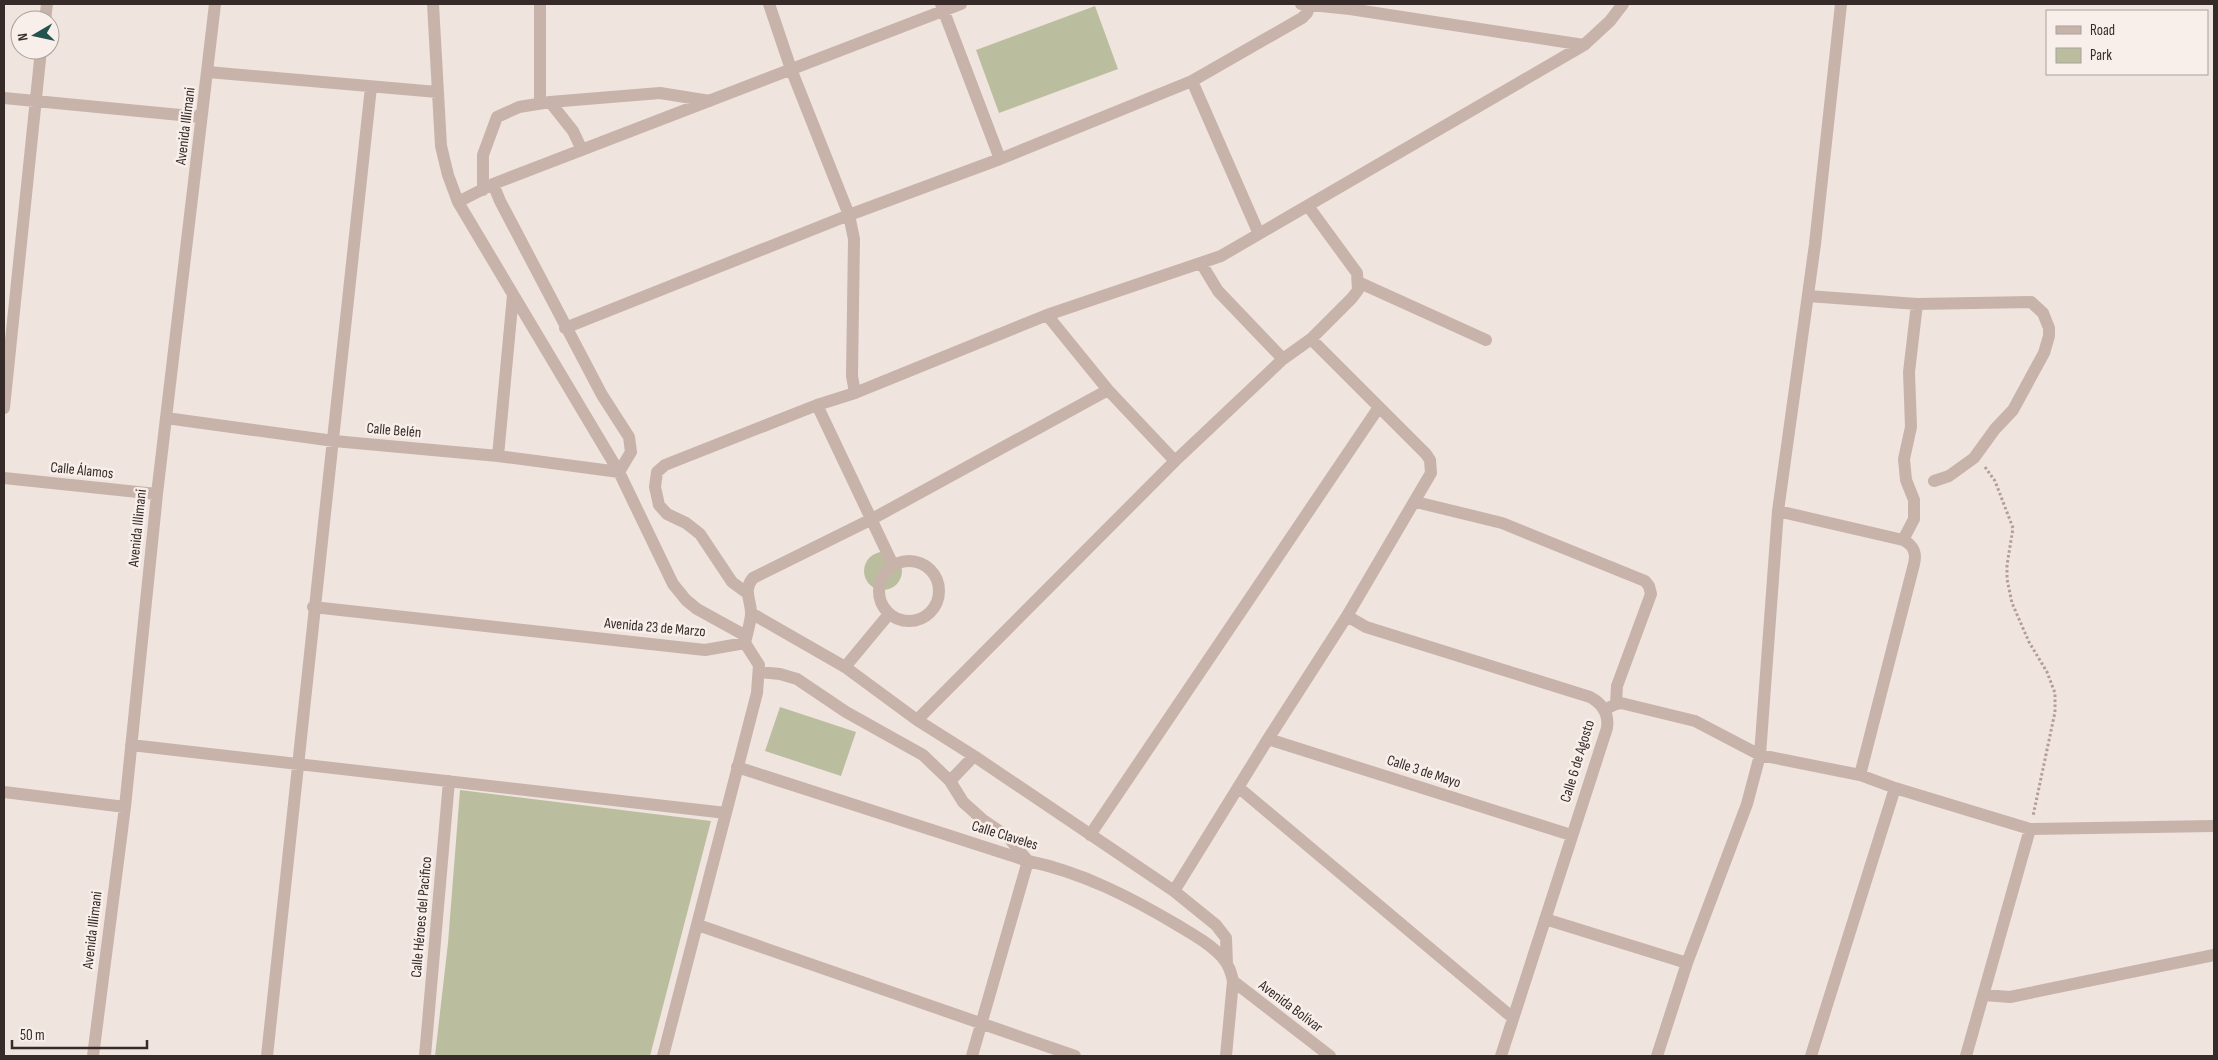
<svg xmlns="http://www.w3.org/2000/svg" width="2218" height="1060" viewBox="0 0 2218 1060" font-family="'Sofia Sans Condensed',sans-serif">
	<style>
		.green { fill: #babe9f }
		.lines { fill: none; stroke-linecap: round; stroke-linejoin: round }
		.path { stroke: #b39d95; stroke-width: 3; stroke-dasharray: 2.5 2.5; stroke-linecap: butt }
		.minor { stroke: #c8b3ab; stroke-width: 12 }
		.labels { text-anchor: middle; stroke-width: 5; stroke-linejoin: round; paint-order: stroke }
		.street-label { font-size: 15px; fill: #362b29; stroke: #f8efea }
	</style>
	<rect width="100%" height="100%" fill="#f0e4de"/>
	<path class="green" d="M 1095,6 L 1118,69 L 999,113 L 976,50 Z
		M864 571a19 19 0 1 1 38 0a19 19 0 1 1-38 0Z
		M 780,707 L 856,732 L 841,776 L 765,751 Z
		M 460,790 L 711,821 L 650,1056 L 435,1056 L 448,943 Z"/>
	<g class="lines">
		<path class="path" d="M 1985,467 L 1995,481 L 2013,528 L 2007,565 L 2007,579 L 2012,603 L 2029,642 L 2047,672 L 2055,693 L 2055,712 L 2033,816"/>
		<path class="minor" d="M 433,4 L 441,146 L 448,175 L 458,202 L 619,472 L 673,584 L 686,600 L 697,609 L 746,636
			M 769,4 L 791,69 L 849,215 L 854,239 L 852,376 L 855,393
			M 941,4 L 1000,159
			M 1301,4 L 1350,9 L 1584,45 L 1610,21 L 1623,4
			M 45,20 L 47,4
			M 208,72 L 437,92
			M 1192,81 L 1259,234
			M 4,98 L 201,117
			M 550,102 L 573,131 L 582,150
			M 540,103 L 540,4
			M 483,190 L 483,155 L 497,117 L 519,107 L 550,102 L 660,93 L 710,101
			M 458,202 L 493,184 L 961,4
			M 1201,263 L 1218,291 L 1283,359
			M 1358,282 L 1486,340
			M 1808,296 L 1917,304 L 2031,302 L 2043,313 L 2049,328 L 2049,336 L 2044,353 L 2013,410 L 1995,429 L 1974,458 L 1949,476 L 1934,481
			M 1047,315 L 1108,390 L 1175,461
			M 565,328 L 849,215 L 1000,159 L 1192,81 L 1302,18 L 1307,13 L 1310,5
			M 817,405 L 893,565
			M 4,408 L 41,50
			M 166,418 L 334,441 L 498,456 L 619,472 L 631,452 L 629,437 L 602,395 L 500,201 L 493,184
			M 498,456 L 513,295
			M 4,478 L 157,494
			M 1416,502 L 1502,523 L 1645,581 L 1649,586 L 1651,594 L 1617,686 L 1616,704
			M 1778,511 L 1903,540 C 1913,545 1917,552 1914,564 L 1860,775
			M 1903,540 L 1914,519 L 1914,500 L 1906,480 L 1904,459 L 1911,427 L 1909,372 L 1917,304
			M879 591a30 30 0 1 1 60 0a30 30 0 1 1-60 0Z
			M 747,593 L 732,582 L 700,534 L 686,523 L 667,514 L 659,505 L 655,487 L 657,472 L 665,465 L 817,405 L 855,393 L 1047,315 L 1221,256 L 1584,45
			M 313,607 L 705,650 L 745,643 L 759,665 L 757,693 L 663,1056
			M 751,613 L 845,667 L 917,720 L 974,756 L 1174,891 L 1216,925 L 1226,938 L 1227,964
			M 1347,616 L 1366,627 L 1590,697 C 1603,704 1609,714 1607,728 L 1501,1056
			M 745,643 C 747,634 750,624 751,615 C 752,601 742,591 753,578 L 872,519 L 1108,390
			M 845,667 L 889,614
			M 760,672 L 780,674 L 797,679 L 846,712 L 923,755 L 950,781 L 963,802 L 983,820 L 1008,837 L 1028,861 L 972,1056
			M 1604,710 L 1616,704 L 1621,703 L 1695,721 L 1760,755 L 1860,775 L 1895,788 L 2030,829 L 2214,826
			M 917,720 L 1175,461 L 1283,359 L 1311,339 L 1352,298 L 1358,290 L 1357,273 L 1308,206
			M 1268,739 L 1571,835
			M 131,745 L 726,813
			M 737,767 L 1028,861 C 1082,872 1132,898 1179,926 C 1194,935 1210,944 1222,957 C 1229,965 1231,972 1233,981 L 1226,1056
			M 950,781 L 974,756
			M 1238,787 L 1513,1018
			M 4,792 L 125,807
			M 1090,835 L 1379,407
			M 1174,891 L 1268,739 L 1347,616 L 1431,473 L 1430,460 L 1426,454 L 1311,339
			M 1545,919 L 1687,963
			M 698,925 L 1075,1056
			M 1233,981 L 1330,1056
			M 1984,995 L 2010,997 L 2214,955
			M 93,1056 L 125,807 L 157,494 L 215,4
			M 267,1056 C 300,733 337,410 371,87
			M 425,1056 L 449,781
			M 1657,1056 L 1687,963 L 1747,804 L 1760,755 L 1778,511 L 1815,244 L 1841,4
			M 1811,1056 L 1895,788
			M 1966,1056 L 2030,829"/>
	</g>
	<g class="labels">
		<g class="street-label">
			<text transform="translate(185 126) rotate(-83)" y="5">Avenida Illimani</text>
			<text transform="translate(394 430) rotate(5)" y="5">Calle Belén</text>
			<text transform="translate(82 470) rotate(6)" y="5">Calle Álamos</text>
			<text transform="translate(137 528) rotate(-84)" y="5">Avenida Illimani</text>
			<text transform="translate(655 627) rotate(5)" y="5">Avenida 23 de Marzo</text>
			<text transform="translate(1577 761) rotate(-73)" y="5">Calle 6 de Agosto</text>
			<text transform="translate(1424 771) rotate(18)" y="5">Calle 3 de Mayo</text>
			<text transform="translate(1005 835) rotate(17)" y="5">Calle Claveles</text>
			<text transform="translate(421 917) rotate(-85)" y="5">Calle Héroes del Pacifico</text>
			<text transform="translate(92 930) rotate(-83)" y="5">Avenida Illimani</text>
			<text transform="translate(1291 1006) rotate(37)" y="5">Avenida Bolívar</text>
		</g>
	</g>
	<rect width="2218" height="1060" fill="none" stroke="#362b29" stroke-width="10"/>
	<rect x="2046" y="10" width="162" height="65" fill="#f8efea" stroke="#aaa19d"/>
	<rect x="2056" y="26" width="25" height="8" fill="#c8b3ab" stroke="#aaa19d"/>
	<text x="2090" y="35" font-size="15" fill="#362b29">Road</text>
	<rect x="2056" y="48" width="25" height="15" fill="#babe9f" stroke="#aaa19d"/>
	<text x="2090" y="60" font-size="15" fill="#362b29">Park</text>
	<g transform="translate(35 35) rotate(261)"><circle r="24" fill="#f8efea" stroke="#aaa19d"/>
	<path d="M0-4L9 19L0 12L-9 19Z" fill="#22544e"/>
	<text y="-8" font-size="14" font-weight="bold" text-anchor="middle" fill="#362b29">N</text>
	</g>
	<path d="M12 1040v8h135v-8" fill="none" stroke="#362b29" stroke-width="2.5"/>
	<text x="20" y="1040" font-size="15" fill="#362b29" stroke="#f8efea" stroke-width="4" paint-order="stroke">50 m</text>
</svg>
